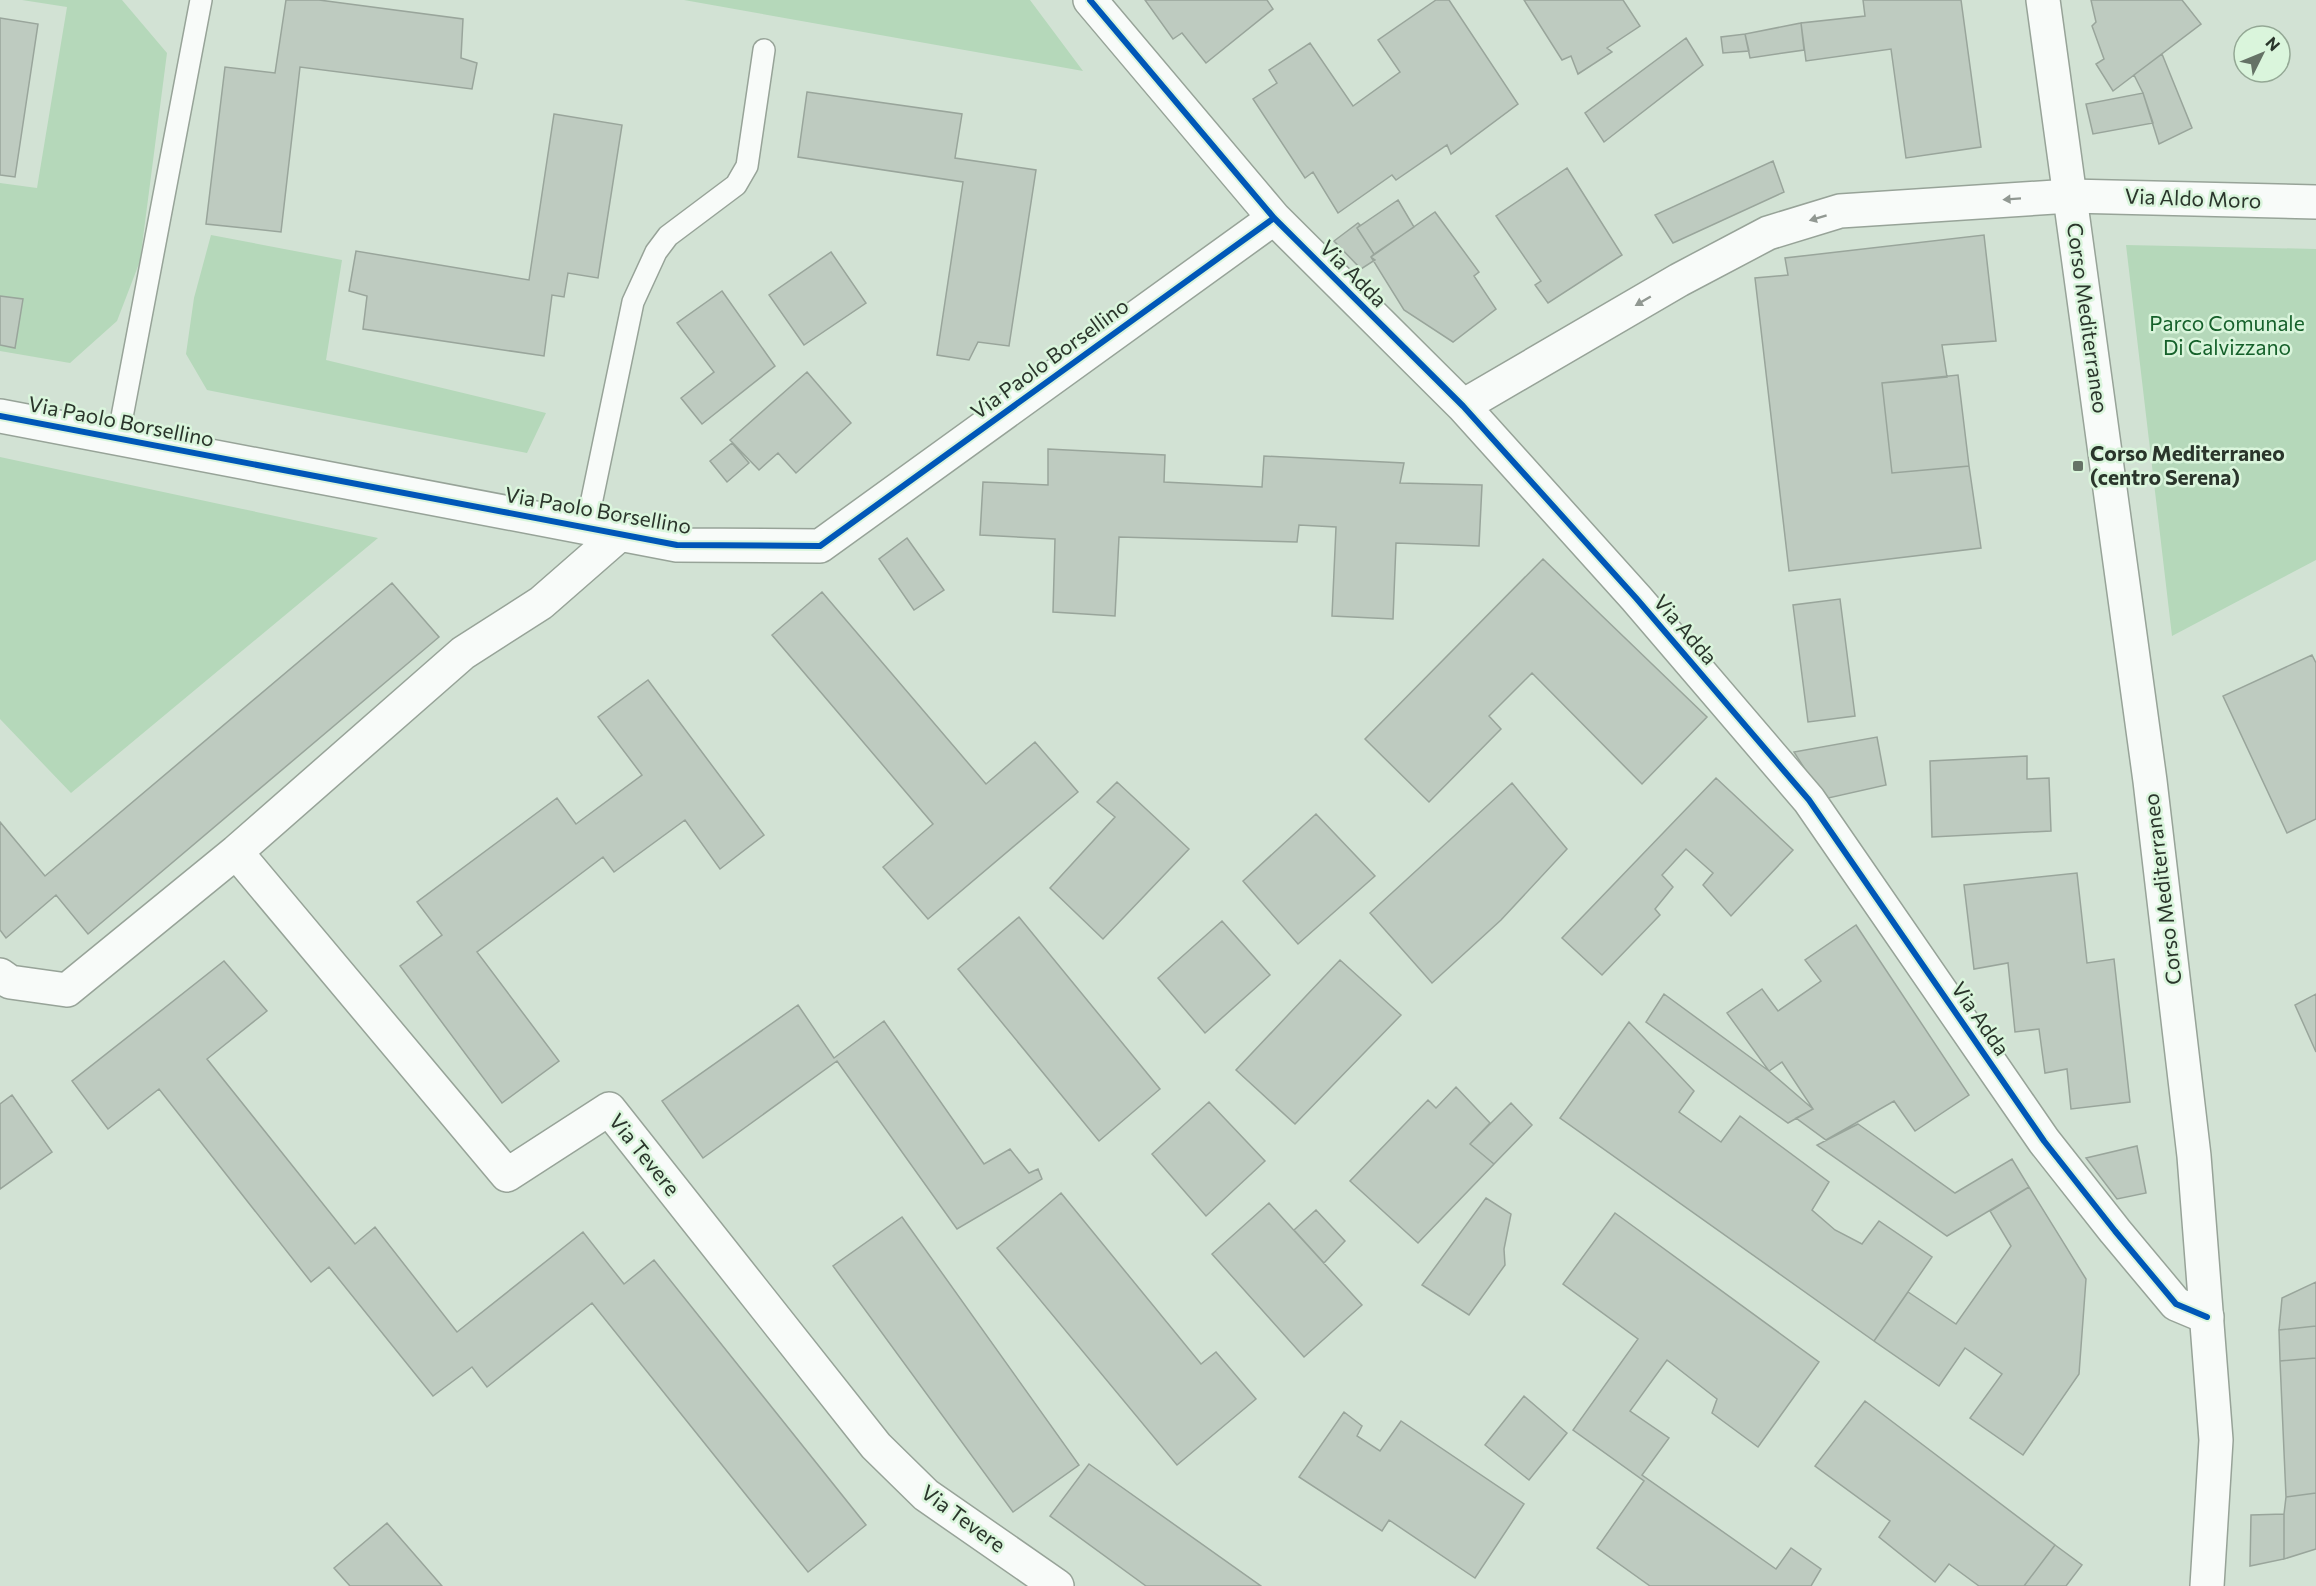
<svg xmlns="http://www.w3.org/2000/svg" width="2316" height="1586" viewBox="0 0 2316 1586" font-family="Commissioner,sans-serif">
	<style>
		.green { fill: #b5d8ba }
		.building { fill: #becbc0; stroke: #99a59b; stroke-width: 1.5 }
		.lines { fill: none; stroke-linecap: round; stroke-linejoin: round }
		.lane-casing { stroke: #97a398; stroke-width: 24 }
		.street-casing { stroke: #97a398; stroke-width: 36 }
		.secondary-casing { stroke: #97a398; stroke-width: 36 }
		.lane { stroke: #f8fbf9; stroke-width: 21 }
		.street { stroke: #f8fbf9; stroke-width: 33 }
		.secondary { stroke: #f8fbf9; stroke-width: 33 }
		.cycleway-casing { stroke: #daf5dc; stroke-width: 10 }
		.cycleway { stroke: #0057b8; stroke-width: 6 }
		.oneway { fill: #919892 }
		.poi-dot { fill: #657266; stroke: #daf5dc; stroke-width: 2 }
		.labels { text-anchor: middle; stroke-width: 5; stroke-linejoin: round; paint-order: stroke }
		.street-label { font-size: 21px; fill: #2a352b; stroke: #daf5dc }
		.park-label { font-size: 21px; fill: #15602a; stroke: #daf5dc }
		.poi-label { font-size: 21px; font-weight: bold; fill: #2a352b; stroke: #daf5dc; text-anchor: start }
	</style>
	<rect width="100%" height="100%" fill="#d2e2d4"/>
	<path class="green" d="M 22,0 L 122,0 L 167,53 L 140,261 L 117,321 L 70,363 L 0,351 L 0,183 L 37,188 L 67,7 Z
		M 684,0 L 1030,0 L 1083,71 Z
		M 211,235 L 342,260 L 326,360 L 546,413 L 527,453 L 207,390 L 186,354 L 194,298 Z
		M 2126,245 L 2316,249 L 2316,560 L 2172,636 Z
		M 0,457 L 378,538 L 71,793 L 0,719 Z"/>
	<path class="building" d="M 286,0 L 319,0 L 463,19 L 461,58 L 477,63 L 472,89 L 300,67 L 281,232 L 206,224 L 225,67 L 275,73 Z
		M 1145,0 L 1267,0 L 1273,9 L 1206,63 L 1182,33 L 1173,39 Z
		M 1436,0 L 1449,0 L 1518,104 L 1451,154 L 1447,145 L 1396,180 L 1392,175 L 1338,213 L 1313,172 L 1305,178 L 1253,99 L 1277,83 L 1269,70 L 1310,43 L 1353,106 L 1400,72 L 1378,40 Z
		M 1524,0 L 1623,0 L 1640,26 L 1607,48 L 1612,52 L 1578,74 L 1571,56 L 1562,60 Z
		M 1863,0 L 1961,0 L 1981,147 L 1906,158 L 1891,49 L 1806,61 L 1801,23 L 1865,16 Z
		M 2091,0 L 2182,0 L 2201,24 L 2113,91 L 2096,64 L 2104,59 L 2092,26 L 2096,22 Z
		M 0,18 L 38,24 L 15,177 L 0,175 Z
		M 1801,23 L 1804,50 L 1750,58 L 1745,34 Z
		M 1745,34 L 1749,51 L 1723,53 L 1721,37 Z
		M 1686,38 L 1703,65 L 1604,142 L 1585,113 Z
		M 2162,54 L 2192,128 L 2159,144 L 2143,93 L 2134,75 Z
		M 807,92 L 962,114 L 955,158 L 1036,170 L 1009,346 L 978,342 L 969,360 L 937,355 L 963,182 L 798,157 Z
		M 2143,93 L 2153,123 L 2093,134 L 2086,104 Z
		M 554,114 L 622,125 L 598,278 L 568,273 L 564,297 L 552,295 L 544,356 L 363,329 L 367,296 L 349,291 L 356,251 L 529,280 Z
		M 1773,161 L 1784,192 L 1673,243 L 1655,215 Z
		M 1567,168 L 1622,255 L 1548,303 L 1535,285 L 1541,281 L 1496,216 Z
		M 1398,200 L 1414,227 L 1374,254 L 1357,228 Z
		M 1435,212 L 1479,272 L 1474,276 L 1496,309 L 1453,342 L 1404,310 L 1371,257 Z
		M 1358,223 L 1360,225 L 1357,228 L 1374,254 L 1371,257 L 1375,260 L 1361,269 L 1334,241 Z
		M 1984,235 L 1996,341 L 1942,345 L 1947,377 L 1882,383 L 1892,473 L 1969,466 L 1981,548 L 1789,571 L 1755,278 L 1788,275 L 1785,258 Z
		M 831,252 L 866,303 L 804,345 L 769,295 Z
		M 722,291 L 775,366 L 702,424 L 681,398 L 714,372 L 677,323 Z
		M 0,296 L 23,299 L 15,348 L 0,345 Z
		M 807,372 L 851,423 L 796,473 L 778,453 L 759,470 L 730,440 Z
		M 1958,375 L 1969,466 L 1892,473 L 1882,383 Z
		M 732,443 L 749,463 L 727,482 L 710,461 Z
		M 1048,449 L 1165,455 L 1164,482 L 1262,487 L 1264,456 L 1404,463 L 1400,483 L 1482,485 L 1479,546 L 1396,543 L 1393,619 L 1332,616 L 1336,527 L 1299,525 L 1297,542 L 1119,537 L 1115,616 L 1053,612 L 1055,539 L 980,535 L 983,482 L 1048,485 Z
		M 907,538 L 944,590 L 914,610 L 879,559 Z
		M 1543,559 L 1707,717 L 1642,784 L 1532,673 L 1489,716 L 1501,729 L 1429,802 L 1365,739 Z
		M 392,583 L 439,637 L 88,934 L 56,895 L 6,938 L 0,930 L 0,822 L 45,876 Z
		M 822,592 L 986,784 L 1035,742 L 1078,792 L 928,919 L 883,867 L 933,824 L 772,635 Z
		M 1840,599 L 1855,716 L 1808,722 L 1793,605 Z
		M 2312,655 L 2316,663 L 2316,819 L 2287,833 L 2223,696 Z
		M 648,680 L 764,835 L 720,869 L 685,820 L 614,872 L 603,857 L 477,952 L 559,1061 L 502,1103 L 400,966 L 442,935 L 417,902 L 557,798 L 576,824 L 642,775 L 598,717 Z
		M 1877,737 L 1886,785 L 1824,799 L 1794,752 Z
		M 2027,756 L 2027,779 L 2049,778 L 2051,831 L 1932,837 L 1930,761 Z
		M 1716,778 L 1793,850 L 1731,916 L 1703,885 L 1713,873 L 1686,849 L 1662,875 L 1673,887 L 1655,909 L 1660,915 L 1602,975 L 1562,938 Z
		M 1117,782 L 1189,849 L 1103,939 L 1050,888 L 1115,817 L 1097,802 Z
		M 1512,783 L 1567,849 L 1501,920 L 1432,983 L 1370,913 Z
		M 1316,814 L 1375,876 L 1298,944 L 1243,881 Z
		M 2077,873 L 2087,963 L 2114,959 L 2130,1102 L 2071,1109 L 2067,1069 L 2045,1073 L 2039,1029 L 2015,1032 L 2008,963 L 1974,969 L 1964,885 Z
		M 1019,917 L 1160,1089 L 1099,1141 L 958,969 Z
		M 1222,921 L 1270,975 L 1205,1033 L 1158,978 Z
		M 1856,925 L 1969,1095 L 1915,1131 L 1894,1101 L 1826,1140 L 1796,1118 L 1813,1109 L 1782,1062 L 1769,1071 L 1727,1013 L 1762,989 L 1778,1011 L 1821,981 L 1805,960 Z
		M 1340,960 L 1401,1015 L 1295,1124 L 1236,1070 Z
		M 224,961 L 267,1011 L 207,1059 L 355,1244 L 375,1227 L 457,1332 L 583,1232 L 624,1284 L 654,1260 L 866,1525 L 808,1572 L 592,1303 L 487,1387 L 472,1367 L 433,1396 L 329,1267 L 311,1282 L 159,1089 L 108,1129 L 72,1081 Z
		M 1664,994 L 1769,1071 L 1813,1109 L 1788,1123 L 1646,1022 Z
		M 2316,994 L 2316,1052 L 2295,1005 Z
		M 798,1005 L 834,1058 L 884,1021 L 984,1164 L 1010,1149 L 1029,1173 L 1038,1169 L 1042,1179 L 957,1229 L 837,1061 L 703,1158 L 662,1101 Z
		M 1629,1022 L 1694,1091 L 1679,1112 L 1721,1142 L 1740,1116 L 1829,1182 L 1812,1210 L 1835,1230 L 1862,1244 L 1879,1221 L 1932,1257 L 1874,1341 L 1560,1118 Z
		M 1456,1087 L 1490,1123 L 1470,1144 L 1494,1164 L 1418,1243 L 1350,1181 L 1428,1100 L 1436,1108 Z
		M 12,1095 L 52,1152 L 0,1189 L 0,1104 Z
		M 1209,1102 L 1265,1161 L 1206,1216 L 1152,1154 Z
		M 1511,1103 L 1532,1125 L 1494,1164 L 1470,1144 Z
		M 1858,1124 L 1955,1193 L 2012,1159 L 2029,1187 L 1947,1236 L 1817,1145 Z
		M 2137,1146 L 2146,1193 L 2117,1199 L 2086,1158 Z
		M 2029,1187 L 2086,1279 L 2079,1374 L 2023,1455 L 1970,1418 L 2002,1374 L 1965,1348 L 1939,1386 L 1874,1341 L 1908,1292 L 1956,1324 L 2011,1246 L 1990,1211 Z
		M 1061,1193 L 1201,1364 L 1216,1352 L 1256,1399 L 1177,1465 L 997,1248 Z
		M 1486,1198 L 1511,1214 L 1504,1249 L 1505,1265 L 1469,1315 L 1422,1285 Z
		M 1269,1203 L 1362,1305 L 1304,1357 L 1212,1254 Z
		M 1316,1210 L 1345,1241 L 1324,1263 L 1294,1230 Z
		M 1615,1213 L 1819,1362 L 1758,1447 L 1712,1413 L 1717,1399 L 1667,1360 L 1630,1411 L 1669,1438 L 1642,1475 L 1776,1569 L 1791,1548 L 1821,1569 L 1811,1586 L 1650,1586 L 1597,1548 L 1644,1481 L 1573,1430 L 1638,1339 L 1563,1284 Z
		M 902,1217 L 1079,1465 L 1013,1512 L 833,1266 Z
		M 2316,1282 L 2316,1326 L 2279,1330 L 2282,1298 Z
		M 2316,1326 L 2316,1358 L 2280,1361 L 2279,1330 Z
		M 2316,1358 L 2316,1493 L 2286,1497 L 2280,1361 Z
		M 1524,1396 L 1567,1433 L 1529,1480 L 1485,1445 Z
		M 1865,1401 L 2055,1545 L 2024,1586 L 1979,1586 L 1949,1564 L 1935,1582 L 1879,1537 L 1890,1521 L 1815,1466 Z
		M 1344,1412 L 1362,1426 L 1357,1436 L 1380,1451 L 1401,1421 L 1524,1504 L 1475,1578 L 1389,1520 L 1382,1531 L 1299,1477 Z
		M 1089,1464 L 1261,1586 L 1146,1586 L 1050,1516 Z
		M 2316,1493 L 2316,1549 L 2284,1559 L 2284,1514 L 2286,1497 Z
		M 2284,1514 L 2284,1559 L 2250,1566 L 2251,1515 Z
		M 387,1523 L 442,1586 L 350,1586 L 334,1568 Z
		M 2055,1545 L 2082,1565 L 2066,1586 L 2024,1586 Z"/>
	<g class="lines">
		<defs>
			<path id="lane" d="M 118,438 L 201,0
				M 586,528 L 633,302 L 656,252 L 668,236 L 736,185 L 747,166 L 764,50"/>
			<path id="street" d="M 1090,0 L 1274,218 L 1463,406 L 1636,598 L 1809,800 L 2044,1141 L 2115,1231 L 2176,1304 L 2207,1317
				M 1463,406 L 1679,280 L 1768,233 L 1840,211 L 2070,196 L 2316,202
				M 0,416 L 677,545 L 820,546 L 1274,218
				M 236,852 L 507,1175 L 609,1109 L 876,1446 L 926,1495 L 1057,1586
				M 0,975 L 10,982 L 67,990 L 236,852 L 463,653 L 541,603 L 620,534"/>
			<path id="secondary" d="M 2043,0 L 2150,781 L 2194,1156 L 2216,1440 L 2207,1586"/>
		</defs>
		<use href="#lane" class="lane-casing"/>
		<use href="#street" class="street-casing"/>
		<use href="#secondary" class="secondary-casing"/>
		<use href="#lane" class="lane"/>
		<use href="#street" class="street"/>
		<use href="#secondary" class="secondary"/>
		<defs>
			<path id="cycleway" d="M 1090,0 L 1274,218 L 1463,406 L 1636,598 L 1809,800 L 2044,1141 L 2115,1231 L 2176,1304 L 2207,1317
				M 0,416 L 677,545 L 820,546 L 1274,218"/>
		</defs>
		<use href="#cycleway" class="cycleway-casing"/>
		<use href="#cycleway" class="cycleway"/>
	</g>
	<defs><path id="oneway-solid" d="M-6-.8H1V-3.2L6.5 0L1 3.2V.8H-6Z" transform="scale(1.5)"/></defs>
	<g class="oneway">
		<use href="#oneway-solid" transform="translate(2012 199) rotate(176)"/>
		<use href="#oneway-solid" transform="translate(1818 218) rotate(163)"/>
		<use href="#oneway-solid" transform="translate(1643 301) rotate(150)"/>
	</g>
	<rect class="poi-dot" x="2072" y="460" width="12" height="12" rx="3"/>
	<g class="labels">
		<g class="street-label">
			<text transform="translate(2193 199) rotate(2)" y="7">Via Aldo Moro</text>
			<text transform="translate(1353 274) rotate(45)" y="7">Via Adda</text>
			<text transform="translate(2087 318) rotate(82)" y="7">Corso Mediterraneo</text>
			<text transform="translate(1050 359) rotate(-36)" y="7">Via Paolo Borsellino</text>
			<text transform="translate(121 422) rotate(11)" y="7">Via Paolo Borsellino</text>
			<text transform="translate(598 511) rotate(10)" y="7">Via Paolo Borsellino</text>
			<text transform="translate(1685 630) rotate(49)" y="7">Via Adda</text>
			<text transform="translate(2163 889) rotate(-97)" y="7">Corso Mediterraneo</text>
			<text transform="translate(1980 1019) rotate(55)" y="7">Via Adda</text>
			<text transform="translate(644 1155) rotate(51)" y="7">Via Tevere</text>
			<text transform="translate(963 1519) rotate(36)" y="7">Via Tevere</text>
		</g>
		<g class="park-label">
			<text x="2227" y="331">Parco Comunale<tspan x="2227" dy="24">Di Calvizzano</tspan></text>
		</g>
		<g class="poi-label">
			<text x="2090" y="461">Corso Mediterraneo<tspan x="2090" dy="24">(centro Serena)</tspan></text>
		</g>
	</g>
	<g transform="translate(2262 54) rotate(47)"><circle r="28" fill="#daf5dc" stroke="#94a895" stroke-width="1.5"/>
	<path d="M0-4.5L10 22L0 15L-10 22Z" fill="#657266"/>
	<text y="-9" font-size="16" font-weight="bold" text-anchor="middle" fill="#2a352b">N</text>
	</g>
</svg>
